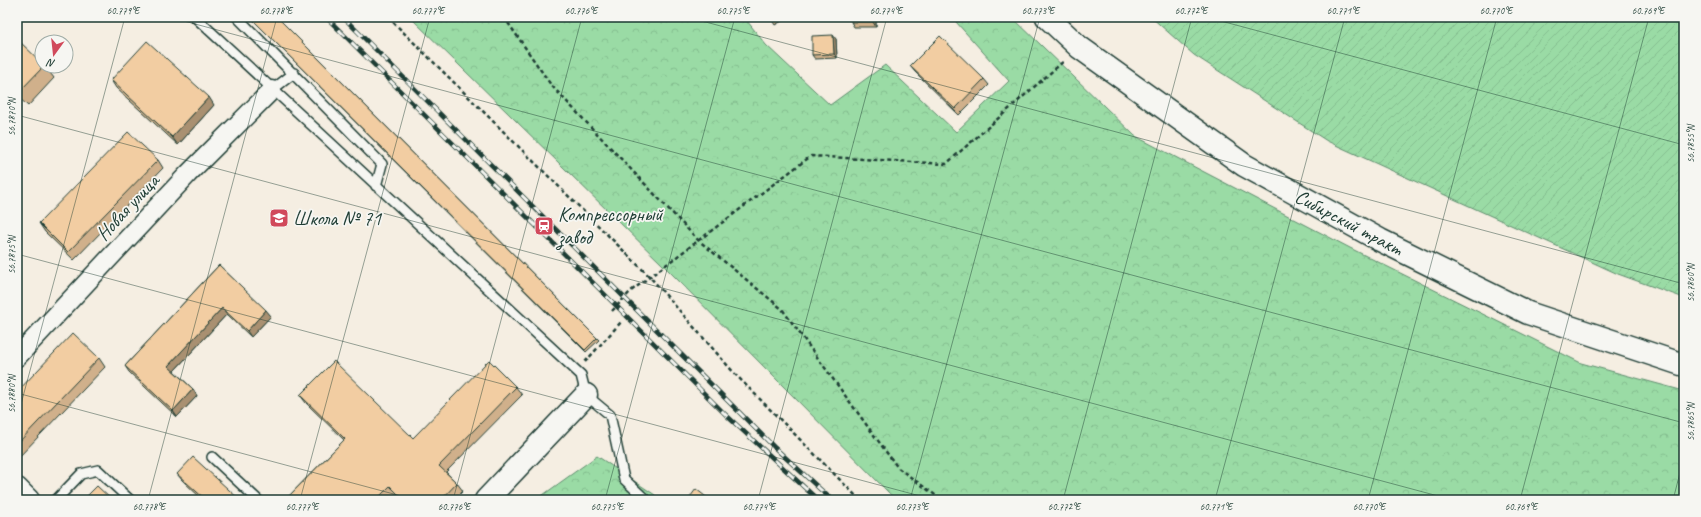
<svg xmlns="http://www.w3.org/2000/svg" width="1701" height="517" viewBox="0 0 1701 517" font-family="Caveat,sans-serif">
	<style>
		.forest { fill: url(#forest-crowns); stroke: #5c8c6c }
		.garden { fill: url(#garden-furrows); stroke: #5c8c6c }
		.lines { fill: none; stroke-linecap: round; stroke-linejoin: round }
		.lane-casing { stroke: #1f3d34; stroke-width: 12 }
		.street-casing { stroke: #1f3d34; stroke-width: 21 }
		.secondary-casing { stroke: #1f3d34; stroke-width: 25 }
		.path { stroke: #1f3d34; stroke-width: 2.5; stroke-dasharray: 4 3; stroke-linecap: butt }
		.lane { stroke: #f6f6f2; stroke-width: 9 }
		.street { stroke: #f6f6f2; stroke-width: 18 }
		.secondary { stroke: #f6f6f2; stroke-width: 22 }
		.rail-casing { stroke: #1f3d34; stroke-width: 4.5 }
		.rail { stroke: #f6f6f2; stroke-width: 3; stroke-dasharray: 9; stroke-linecap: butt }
		.wall { fill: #d0b08b; stroke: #1f3d34 }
		.shaded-wall { fill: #a99071; stroke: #1f3d34 }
		.building { fill: #f2cda2; stroke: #1f3d34 }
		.ticks { fill: none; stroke: #1f3d34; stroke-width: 1; stroke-opacity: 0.45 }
		.labels { text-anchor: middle; stroke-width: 3.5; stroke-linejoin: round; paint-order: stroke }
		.street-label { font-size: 20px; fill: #1f3d34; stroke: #f6f6f2 }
		.poi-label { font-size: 20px; fill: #1f3d34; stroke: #f6f6f2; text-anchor: start }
		.neatline { fill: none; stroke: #1f3d34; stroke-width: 1.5 }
		.ticks-label { font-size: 10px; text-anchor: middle; fill: #1f3d34 }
	</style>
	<defs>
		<pattern id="forest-crowns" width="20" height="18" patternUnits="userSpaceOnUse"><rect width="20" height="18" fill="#9adba5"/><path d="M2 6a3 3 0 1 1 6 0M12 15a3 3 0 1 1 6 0" fill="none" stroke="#84bd8f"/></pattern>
		<pattern id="garden-furrows" width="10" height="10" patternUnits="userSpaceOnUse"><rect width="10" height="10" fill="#9adba5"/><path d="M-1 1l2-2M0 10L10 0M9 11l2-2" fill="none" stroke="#84bd8f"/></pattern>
	</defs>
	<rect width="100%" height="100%" fill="#f5eee2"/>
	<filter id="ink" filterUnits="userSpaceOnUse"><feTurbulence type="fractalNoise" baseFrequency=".025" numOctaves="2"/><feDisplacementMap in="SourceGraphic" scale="8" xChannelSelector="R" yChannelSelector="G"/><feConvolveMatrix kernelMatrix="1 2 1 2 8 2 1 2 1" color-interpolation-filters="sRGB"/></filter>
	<g filter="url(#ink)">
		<path class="forest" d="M 410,17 L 744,17 L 766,45 L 830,105 L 885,65 L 956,132 L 1009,81 L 956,22 L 961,17 L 1012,17 L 1135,136 L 1350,248 L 1581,363 L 1684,391 L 1684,500 L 896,500 L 665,267 Z
			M 597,456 L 655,495 L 655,500 L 536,500 Z"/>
		<path class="garden" d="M 1151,17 L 1684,17 L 1684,298 L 1618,274 L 1327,141 L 1194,55 Z"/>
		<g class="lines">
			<defs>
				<path id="lane" d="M 195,17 L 581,375 L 586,395 L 610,415 L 624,479 L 646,500
					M 237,17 L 382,164 L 376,186
					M 272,90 L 294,73
					M 212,457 L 258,500
					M 56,500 L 81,474 L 98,470 L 130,500"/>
				<path id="street" d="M 17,357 L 188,174 L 272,90"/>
				<path id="secondary" d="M 1047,17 L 1079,47 L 1244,165 L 1380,240 L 1528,313 L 1684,365
					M 17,489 L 28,500
					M 486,500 L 586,395"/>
			</defs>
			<use href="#lane" class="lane-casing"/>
			<use href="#street" class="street-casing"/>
			<use href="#secondary" class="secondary-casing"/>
			<path class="path" d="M 388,17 L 650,277 L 735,374 L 860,500
				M 504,17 L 551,85 L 698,240 L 782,309 L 898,468 L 942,500
				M 612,311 L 631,291 L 811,156 L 946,164 L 1065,60
				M 585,362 L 622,321"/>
			<use href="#lane" class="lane"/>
			<use href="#street" class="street"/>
			<use href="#secondary" class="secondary"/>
			<defs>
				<path id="rail" d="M 326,17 L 726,415 L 818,500
					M 343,17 L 775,448 L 832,500"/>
			</defs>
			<use href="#rail" class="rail-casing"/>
			<use href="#rail" class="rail"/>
		</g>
		<path class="wall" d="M 250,17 L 277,17 L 599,340 L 586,352 Z
			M 770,17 L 789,17 L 775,25 Z
			M 876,17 L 876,27 L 854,27 L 851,22 Z
			M 17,39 L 42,66 L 45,66 L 54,78 L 28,106 L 17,96 Z
			M 836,39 L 837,58 L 815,59 L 812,55 Z
			M 910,66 L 984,79 L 989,85 L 959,115 L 915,72 Z
			M 111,80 L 214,105 L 178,145 L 116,88 Z
			M 158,160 L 163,168 L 74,260 L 45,232 L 39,223 Z
			M 219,265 L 271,316 L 251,337 L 227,314 L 174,371 L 193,389 L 197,396 L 177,417 L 129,372 L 125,366 Z
			M 99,358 L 105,367 L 18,458 L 17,457 L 17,392 Z
			M 516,387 L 522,395 L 446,472 L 457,483 L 463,491 L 454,500 L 402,500 L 395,494 L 389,500 L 285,500 L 344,440 L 306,403 L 300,395 L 413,438 Z
			M 177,474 L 240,500 L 203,500 L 182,480 Z"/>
		<path class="shaded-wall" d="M 873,17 L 876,17 L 876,27 L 873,22 Z
			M 833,35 L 836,39 L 837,58 L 834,54 Z
			M 209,97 L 214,105 L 178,145 L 172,137 Z
			M 222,308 L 227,314 L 173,372 L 168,366 Z
			M 266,310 L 271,316 L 251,337 L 247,331 Z
			M 193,389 L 197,396 L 177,417 L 173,411 Z"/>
		<path class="building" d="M 250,17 L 277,17 L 597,338 L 585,350 Z
			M 770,17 L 779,17 L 772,21 Z
			M 851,17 L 873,17 L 873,22 L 851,22 Z
			M 833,35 L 834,54 L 812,55 L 812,36 Z
			M 940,36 L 984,79 L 955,109 L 910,66 Z
			M 17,39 L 42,63 L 42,66 L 44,66 L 18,93 L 17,91 Z
			M 147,41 L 209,97 L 172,137 L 111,80 Z
			M 128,132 L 158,160 L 68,252 L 39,223 Z
			M 219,265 L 266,310 L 247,331 L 222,308 L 168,366 L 193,389 L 173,411 L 125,366 Z
			M 73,333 L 99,358 L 17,444 L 17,392 Z
			M 489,360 L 516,387 L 439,466 L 457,483 L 441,500 L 404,500 L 390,486 L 376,500 L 285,500 L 345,439 L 300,395 L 334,361 L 413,438 Z
			M 193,457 L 240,500 L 206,500 L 177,474 Z
			M 97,486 L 112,500 L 83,500 Z
			M 696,489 L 710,500 L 688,500 Z"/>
	</g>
	<path class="ticks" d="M 169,17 L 1684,423M 687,17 L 1684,284M 1206,17 L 1684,145M 17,115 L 1453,500M 17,254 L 935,500M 17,393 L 416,500M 17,419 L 125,17M 148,500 L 277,17M 300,500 L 430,17M 453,500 L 582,17M 605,500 L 735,17M 758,500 L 887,17M 910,500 L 1040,17M 1063,500 L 1192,17M 1215,500 L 1345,17M 1368,500 L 1497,17M 1520,500 L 1649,17M 1673,500 L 1684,457"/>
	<defs>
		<symbol id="school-square" viewBox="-11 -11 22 22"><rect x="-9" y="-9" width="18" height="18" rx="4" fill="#d1495b" stroke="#f6f6f2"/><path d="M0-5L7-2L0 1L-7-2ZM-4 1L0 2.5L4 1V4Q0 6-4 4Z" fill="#fff"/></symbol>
		<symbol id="station-square" viewBox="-11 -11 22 22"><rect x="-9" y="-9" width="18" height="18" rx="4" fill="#d1495b" stroke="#f6f6f2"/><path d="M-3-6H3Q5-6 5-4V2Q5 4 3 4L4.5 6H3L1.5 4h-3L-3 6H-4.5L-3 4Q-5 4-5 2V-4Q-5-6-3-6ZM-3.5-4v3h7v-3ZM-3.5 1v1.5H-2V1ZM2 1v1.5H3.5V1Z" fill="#fff"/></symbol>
	</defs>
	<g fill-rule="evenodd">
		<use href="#school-square" x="268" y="207" width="22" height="22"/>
		<use href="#station-square" x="533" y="215" width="22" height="22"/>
	</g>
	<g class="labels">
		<g class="street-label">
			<text transform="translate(127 207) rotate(-47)" y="7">Новая улица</text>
			<text transform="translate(1349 222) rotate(28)" y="7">Сибирский тракт</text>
		</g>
		<g class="poi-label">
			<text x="558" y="221">Компрессорный<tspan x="558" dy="23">завод</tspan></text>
			<text x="293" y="225">Школа № 71</text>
		</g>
	</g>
	<rect width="1701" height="517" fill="none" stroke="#f6f6f2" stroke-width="44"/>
	<g transform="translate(54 54) rotate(195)"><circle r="19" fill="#f6f6f2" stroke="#a0aca6"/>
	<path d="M0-3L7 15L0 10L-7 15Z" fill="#d1495b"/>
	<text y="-6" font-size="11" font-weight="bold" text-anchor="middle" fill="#1f3d34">N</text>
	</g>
	<rect x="22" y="22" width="1657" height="473" class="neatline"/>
	<g class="ticks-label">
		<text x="123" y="14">60.779°E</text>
		<text x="276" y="14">60.778°E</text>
		<text x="428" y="14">60.777°E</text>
		<text x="581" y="14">60.776°E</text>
		<text x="733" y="14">60.775°E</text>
		<text x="886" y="14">60.774°E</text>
		<text x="1038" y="14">60.773°E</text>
		<text x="1191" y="14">60.772°E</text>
		<text x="1343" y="14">60.771°E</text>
		<text x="1496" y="14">60.770°E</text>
		<text x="1648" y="14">60.769°E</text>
		<text transform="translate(11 117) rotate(-90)" y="4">56.7870°N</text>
		<text transform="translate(1690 144) rotate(-90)" y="4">56.7855°N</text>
		<text transform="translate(11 255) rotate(-90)" y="4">56.7875°N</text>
		<text transform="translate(1690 283) rotate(-90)" y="4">56.7860°N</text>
		<text transform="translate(11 394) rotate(-90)" y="4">56.7880°N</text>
		<text transform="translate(1690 422) rotate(-90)" y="4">56.7865°N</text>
		<text x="149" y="510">60.778°E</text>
		<text x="302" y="510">60.777°E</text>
		<text x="454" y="510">60.776°E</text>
		<text x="607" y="510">60.775°E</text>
		<text x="759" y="510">60.774°E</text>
		<text x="912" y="510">60.773°E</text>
		<text x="1064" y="510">60.772°E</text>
		<text x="1216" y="510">60.771°E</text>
		<text x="1369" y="510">60.770°E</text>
		<text x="1521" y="510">60.769°E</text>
	</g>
</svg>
